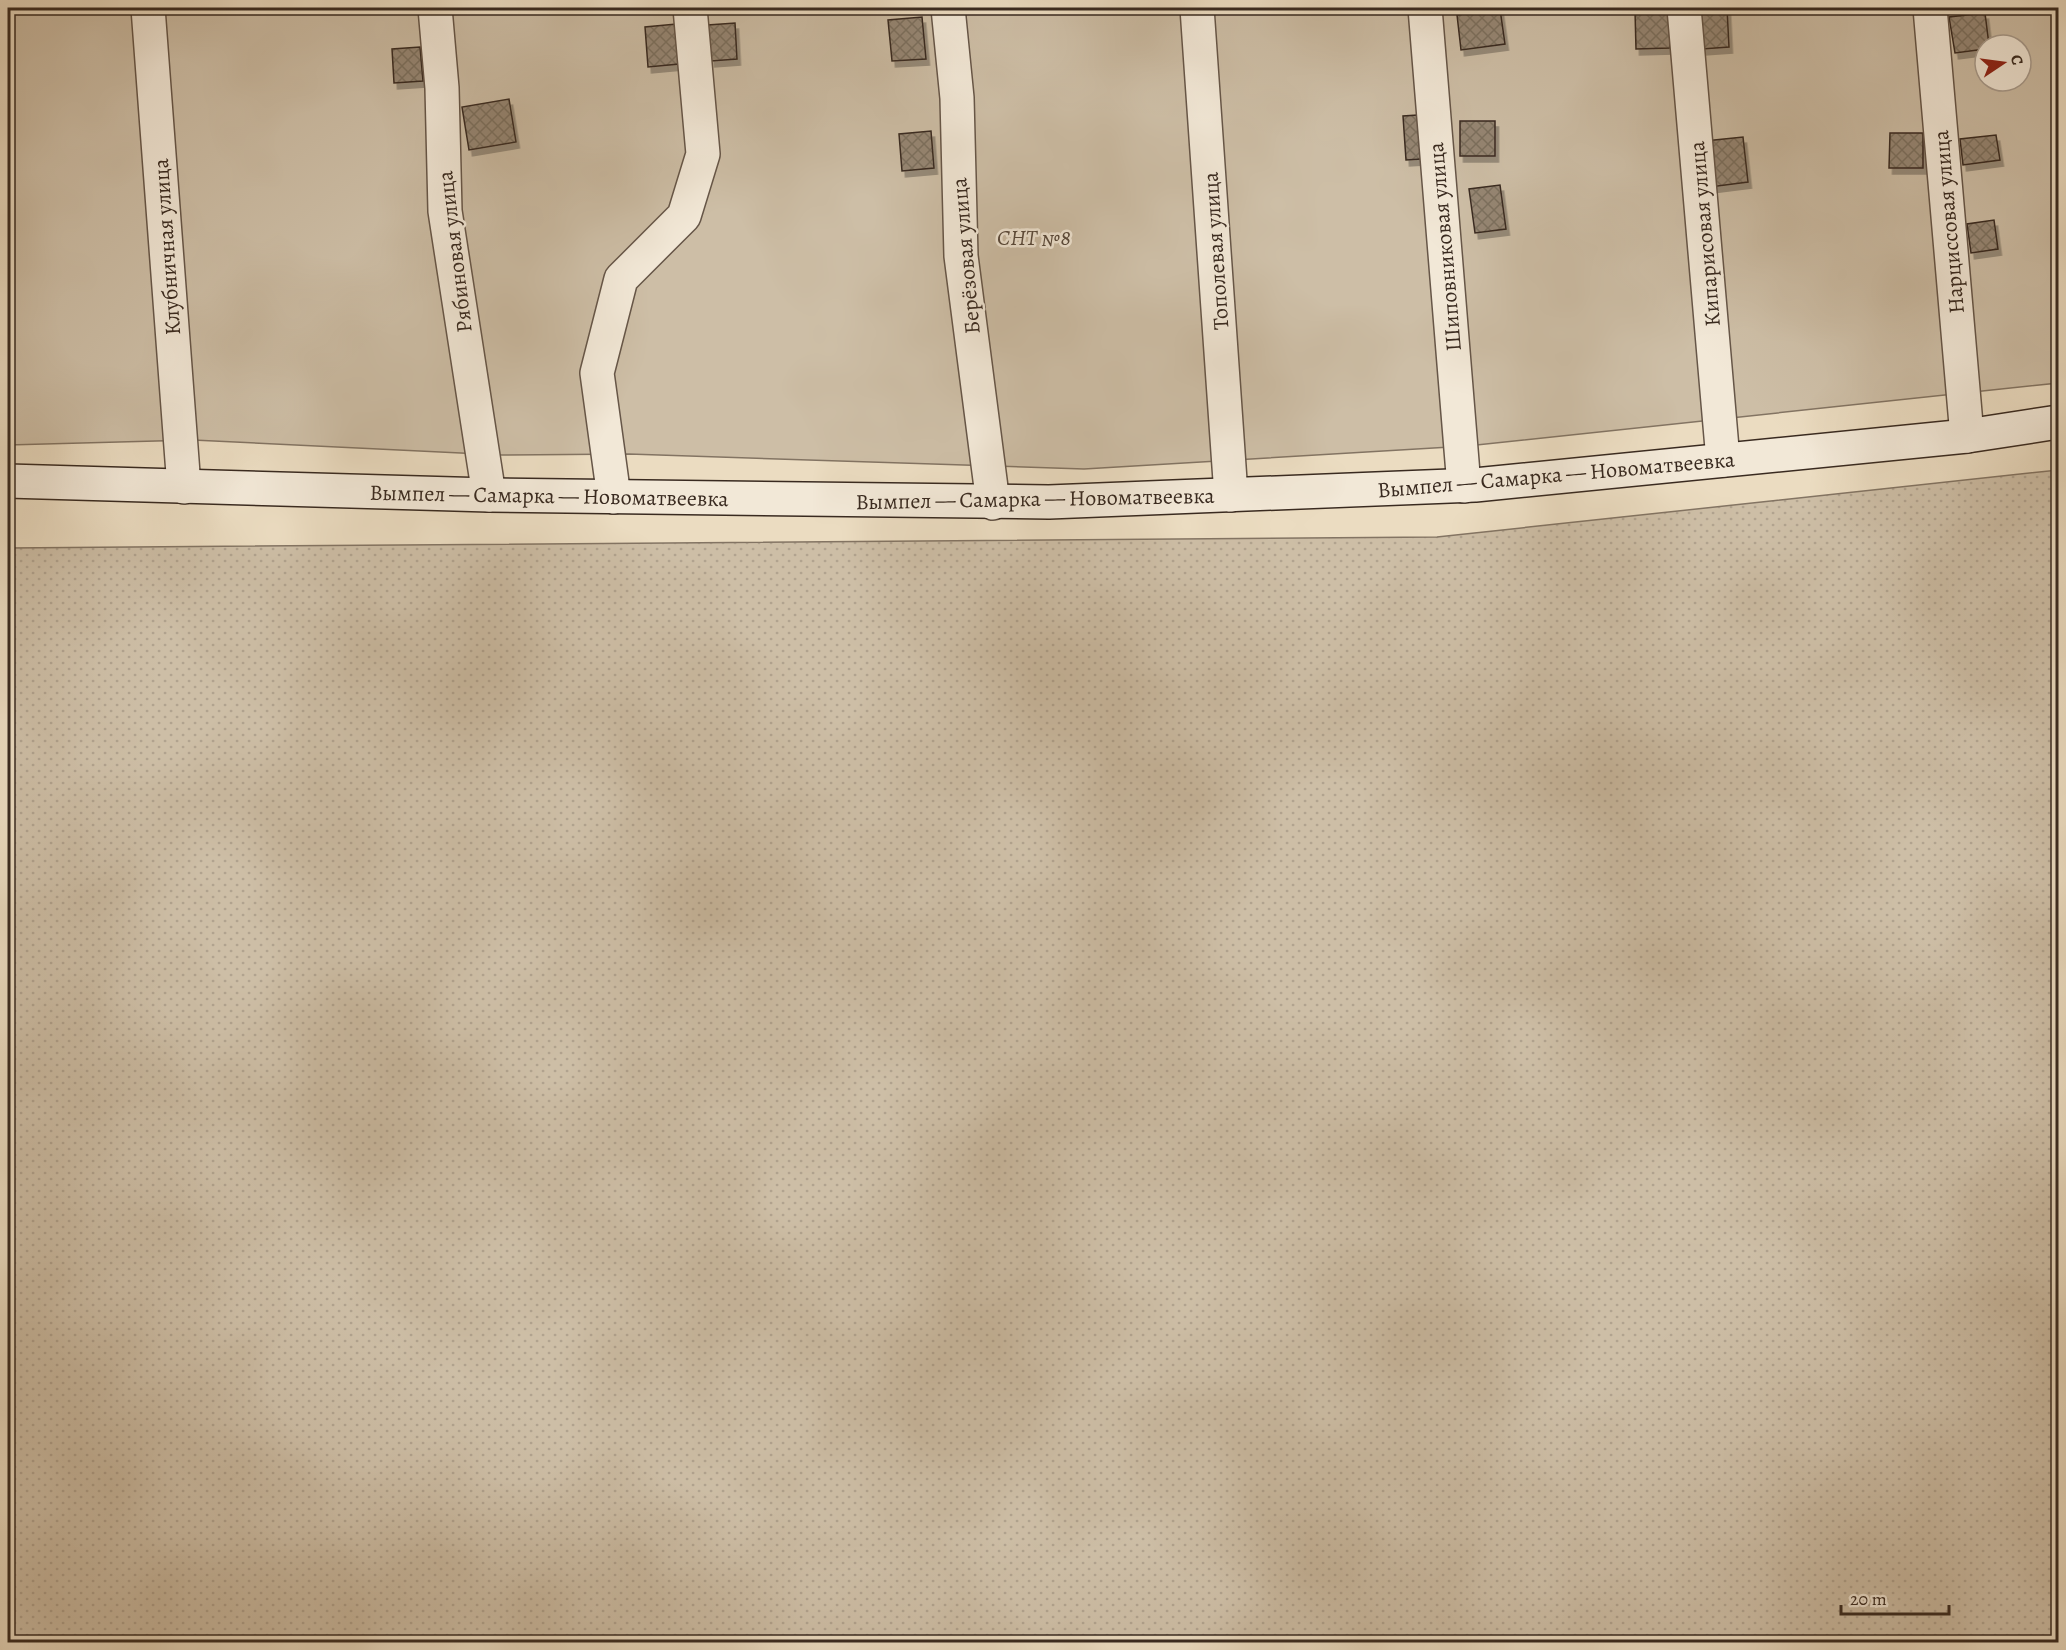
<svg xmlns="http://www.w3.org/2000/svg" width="2066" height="1650" viewBox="0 0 2066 1650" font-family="Alegreya,serif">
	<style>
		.grass { fill: url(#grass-dots); stroke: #837463; stroke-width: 1.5 }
		.garden { fill: #cdbea6; stroke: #837463; stroke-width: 1.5; fill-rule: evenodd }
		.building { fill: url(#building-cross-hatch); stroke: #392a20; stroke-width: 1.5; filter: url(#shadow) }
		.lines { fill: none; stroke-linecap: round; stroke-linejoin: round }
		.minor-casing { stroke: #665648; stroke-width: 36 }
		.secondary-casing { stroke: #392a20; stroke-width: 36 }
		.minor { stroke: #f2e8d7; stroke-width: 33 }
		.secondary { stroke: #f2e8d7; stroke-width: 33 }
		.labels { text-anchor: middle; stroke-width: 5; stroke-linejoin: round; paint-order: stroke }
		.street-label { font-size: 22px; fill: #392a20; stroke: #f2e8d7 }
		.park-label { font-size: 22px; font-style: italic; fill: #57483b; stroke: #f2e8d7 }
	</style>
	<defs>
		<pattern id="grass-dots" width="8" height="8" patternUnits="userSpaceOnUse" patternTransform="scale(1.5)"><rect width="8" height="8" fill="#cdbea6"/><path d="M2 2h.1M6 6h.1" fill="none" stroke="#b1a38f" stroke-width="1.8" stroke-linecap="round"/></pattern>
		<pattern id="building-cross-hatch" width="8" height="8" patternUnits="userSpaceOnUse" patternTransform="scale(1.5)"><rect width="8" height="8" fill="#968774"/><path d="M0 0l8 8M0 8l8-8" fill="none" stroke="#7b6f5f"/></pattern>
		<filter id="shadow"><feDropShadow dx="3.5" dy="6" stdDeviation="0" flood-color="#0004"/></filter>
	</defs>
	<rect width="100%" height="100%" fill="#ebdcc1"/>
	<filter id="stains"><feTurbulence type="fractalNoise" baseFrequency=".00333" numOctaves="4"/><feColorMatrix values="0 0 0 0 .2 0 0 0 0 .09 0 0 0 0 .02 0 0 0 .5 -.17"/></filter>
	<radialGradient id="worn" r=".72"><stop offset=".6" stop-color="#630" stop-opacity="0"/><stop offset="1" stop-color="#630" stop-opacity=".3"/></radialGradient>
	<path class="grass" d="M 2058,470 L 2058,1642 L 8,1642 L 8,548 L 1437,537 Z"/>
	<path class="garden" d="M 8,8 L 2058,8 L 2058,383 L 1467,446 L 1084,469 L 629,454 L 502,455 L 193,440 L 8,445 ZM 1985,45 L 2021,45 L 2021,81 L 1985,81 Z"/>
	<path class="building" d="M 1700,8 L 1727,8 L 1729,47 L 1702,49 Z
		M 1500,9 L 1505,44 L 1461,50 L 1457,15 Z
		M 1635,11 L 1670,11 L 1670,48 L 1636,49 Z
		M 1985,13 L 1989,45 L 1985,45 L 1985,49 L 1955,53 L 1949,17 Z
		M 922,17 L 926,59 L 892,61 L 888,20 Z
		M 735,23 L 737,59 L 711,61 L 708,25 Z
		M 676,24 L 679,64 L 648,67 L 645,27 Z
		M 420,47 L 423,81 L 394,83 L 392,49 Z
		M 509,99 L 516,142 L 469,150 L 462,107 Z
		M 1433,114 L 1437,158 L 1406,160 L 1403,116 Z
		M 1460,121 L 1495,121 L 1495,156 L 1460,156 Z
		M 931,131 L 934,168 L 902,171 L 899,134 Z
		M 1890,133 L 1923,133 L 1923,168 L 1889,168 Z
		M 1996,135 L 2000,160 L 1963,165 L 1960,139 Z
		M 1743,137 L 1748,182 L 1710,187 L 1705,141 Z
		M 1500,185 L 1506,229 L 1475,233 L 1469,189 Z
		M 1994,220 L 1998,249 L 1971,253 L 1967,224 Z"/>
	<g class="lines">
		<defs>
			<path id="minor" d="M 148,8 L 184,487
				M 435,8 L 442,88 L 445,211 L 489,495
				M 948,8 L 957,98 L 961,256 L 993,503
				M 1197,8 L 1231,495
				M 1425,8 L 1464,486
				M 1684,8 L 1723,460
				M 1930,8 L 1967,436
				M 614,497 L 597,373 L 621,279 L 684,216 L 703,154 L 690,8"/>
			<path id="secondary" d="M 8,481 L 489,495 L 1049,502 L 1475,485 L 1967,436 L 2058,422"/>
		</defs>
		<use href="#minor" class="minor-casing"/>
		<use href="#secondary" class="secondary-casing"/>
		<use href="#minor" class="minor"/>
		<use href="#secondary" class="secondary"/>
	</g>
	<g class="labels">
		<g class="street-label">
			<text transform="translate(1948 222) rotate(-95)" y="8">Нарциссовая улица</text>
			<text transform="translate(1704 234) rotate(-95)" y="8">Кипарисовая улица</text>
			<text transform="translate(166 247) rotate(-94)" y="8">Клубничная улица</text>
			<text transform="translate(1444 247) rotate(-95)" y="8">Шиповниковая улица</text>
			<text transform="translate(1215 251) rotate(-94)" y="8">Тополевая улица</text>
			<text transform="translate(454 252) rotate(-97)" y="8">Рябиновая улица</text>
			<text transform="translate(965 256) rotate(-95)" y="8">Берёзовая улица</text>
			<text transform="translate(1556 474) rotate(-5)" y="8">Вымпел — Самарка — Новоматвеевка</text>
			<text transform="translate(549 495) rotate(1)" y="8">Вымпел — Самарка — Новоматвеевка</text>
			<text transform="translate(1035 498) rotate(-1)" y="8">Вымпел — Самарка — Новоматвеевка</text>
		</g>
		<g class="park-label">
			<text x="1034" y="245">СНТ №8</text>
		</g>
	</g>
	<rect width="2066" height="1650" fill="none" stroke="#ebdcc1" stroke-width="30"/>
	<rect x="9" y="9" width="2048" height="1632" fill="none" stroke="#392a20" stroke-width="3"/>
	<rect x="15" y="15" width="2036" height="1620" fill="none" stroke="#392a20" stroke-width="1.5"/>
	<g transform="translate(2003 63) rotate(77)"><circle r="28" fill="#f2e8d7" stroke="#a89c8e" stroke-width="1.5"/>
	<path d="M0-4.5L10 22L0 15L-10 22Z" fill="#8f2418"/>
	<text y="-9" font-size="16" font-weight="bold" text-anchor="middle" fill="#392a20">С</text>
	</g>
	<path d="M1841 1605v9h108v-9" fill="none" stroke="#392a20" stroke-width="3"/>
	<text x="1850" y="1605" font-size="18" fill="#392a20" stroke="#f2e8d7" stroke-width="4.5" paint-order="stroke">20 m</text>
	<rect width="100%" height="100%" filter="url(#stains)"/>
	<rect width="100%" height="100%" fill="url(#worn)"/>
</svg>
